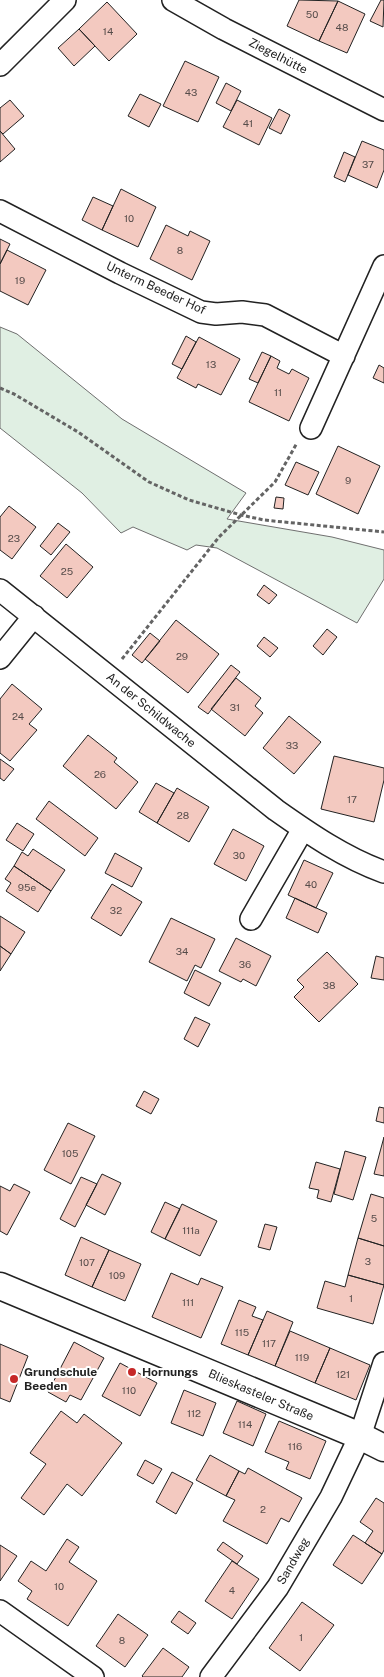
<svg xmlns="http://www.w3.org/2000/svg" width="384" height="1677" viewBox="0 0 384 1677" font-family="'Public Sans',sans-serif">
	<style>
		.green { fill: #e0efe3; stroke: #6f6f6f }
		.building { fill: #f3c9c0; stroke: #222 }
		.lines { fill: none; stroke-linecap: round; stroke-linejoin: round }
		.minor-casing { stroke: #222; stroke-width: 24 }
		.tertiary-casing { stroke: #222; stroke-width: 29 }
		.path { stroke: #646464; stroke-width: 3; stroke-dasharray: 4 2.5; stroke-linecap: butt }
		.minor { stroke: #fff; stroke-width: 21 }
		.tertiary { stroke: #fff; stroke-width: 26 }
		.poi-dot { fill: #c62828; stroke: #fff; stroke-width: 2 }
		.labels { text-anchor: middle; stroke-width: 4; stroke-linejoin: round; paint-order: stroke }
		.number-label { font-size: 10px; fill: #564c4a }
		.street-label { font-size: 12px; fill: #222; stroke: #fff }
		.poi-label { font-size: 12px; font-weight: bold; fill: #222; stroke: #fff; text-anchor: start }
	</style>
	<rect width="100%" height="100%" fill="#fff"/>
	<path class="green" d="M 0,327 L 17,334 L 122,419 L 246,493 L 227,519 L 332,537 L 384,550 L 384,579 L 357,623 L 217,548 L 196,545 L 187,550 L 133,527 L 121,533 L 82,493 L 0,428 Z"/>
	<path class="building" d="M 299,0 L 338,1 L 319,41 L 287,26 Z
		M 381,0 L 384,0 L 383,27 L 370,21 Z
		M 338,1 L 365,14 L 347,53 L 319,41 Z
		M 107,2 L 137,34 L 109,61 L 79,29 Z
		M 79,29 L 95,46 L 74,66 L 58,48 Z
		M 185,61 L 219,77 L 198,122 L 163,106 Z
		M 226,83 L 241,91 L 231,111 L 216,103 Z
		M 140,94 L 161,104 L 149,127 L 128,116 Z
		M 10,100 L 24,116 L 3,134 L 0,131 L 0,108 Z
		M 237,100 L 272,118 L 259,145 L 223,127 Z
		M 279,109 L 290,115 L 281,134 L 269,128 Z
		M 0,131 L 15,149 L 0,162 Z
		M 362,141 L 384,150 L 384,170 L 377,188 L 348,175 Z
		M 344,152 L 355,157 L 345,182 L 334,177 Z
		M 121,189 L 156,207 L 138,247 L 102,230 Z
		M 93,197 L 113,206 L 102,230 L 82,220 Z
		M 166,225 L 188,236 L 190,231 L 210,241 L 192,280 L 150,259 Z
		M 0,239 L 10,244 L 0,264 Z
		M 7,250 L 46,270 L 28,305 L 0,291 L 0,264 Z
		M 186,336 L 196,342 L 182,369 L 172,364 Z
		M 199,337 L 240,359 L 221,395 L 198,384 L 196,388 L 177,378 Z
		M 262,352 L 271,356 L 258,383 L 249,379 Z
		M 271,356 L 280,361 L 277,368 L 289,374 L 292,369 L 309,378 L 289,421 L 249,402 Z
		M 379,365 L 384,368 L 384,383 L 373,378 Z
		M 338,446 L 380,466 L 358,514 L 316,494 Z
		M 296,462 L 319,472 L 308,495 L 285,485 Z
		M 276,497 L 284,498 L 283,509 L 274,508 Z
		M 9,506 L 36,527 L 12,559 L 0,550 L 0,517 Z
		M 58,523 L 70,532 L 51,555 L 40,546 Z
		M 66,544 L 93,567 L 67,598 L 40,576 Z
		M 264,585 L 277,595 L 269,604 L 257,595 Z
		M 176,620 L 219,654 L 188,693 L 145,659 Z
		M 327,629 L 337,637 L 323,655 L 313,646 Z
		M 150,633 L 160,641 L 142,663 L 132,655 Z
		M 264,637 L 278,648 L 270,657 L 257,646 Z
		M 231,665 L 240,672 L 208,714 L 198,707 Z
		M 236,678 L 261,698 L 255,706 L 263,713 L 245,736 L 211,709 Z
		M 12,684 L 42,709 L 29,724 L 37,730 L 10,761 L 0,753 L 0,699 Z
		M 289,716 L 321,742 L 294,774 L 263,748 Z
		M 88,735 L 117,758 L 114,762 L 138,782 L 116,809 L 63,766 Z
		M 334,756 L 384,768 L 384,780 L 374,822 L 321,809 Z
		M 0,759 L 14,769 L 4,781 L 0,778 Z
		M 156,783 L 174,793 L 157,823 L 139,812 Z
		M 177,788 L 209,807 L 189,842 L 157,823 Z
		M 49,801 L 98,838 L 85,856 L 36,819 Z
		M 17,823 L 34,834 L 23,851 L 6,840 Z
		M 233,829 L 264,846 L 246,881 L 214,864 Z
		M 33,849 L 65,870 L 51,891 L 14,866 L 22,852 L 28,856 Z
		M 115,853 L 142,868 L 132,887 L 105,873 Z
		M 304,860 L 333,873 L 316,908 L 288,895 Z
		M 14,866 L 51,891 L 38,912 L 6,891 L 11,883 L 5,879 Z
		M 112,884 L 142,902 L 121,936 L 91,918 Z
		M 295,898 L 327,913 L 318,933 L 286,918 Z
		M 0,916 L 25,932 L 11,954 L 0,946 Z
		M 171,918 L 215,939 L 201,968 L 195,965 L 187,981 L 149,962 Z
		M 236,938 L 271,956 L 256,986 L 243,979 L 241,982 L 219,971 Z
		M 0,946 L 11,954 L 0,971 Z
		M 327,952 L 358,984 L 319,1022 L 294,997 L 304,987 L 297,980 Z
		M 376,956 L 384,958 L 384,980 L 371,978 Z
		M 195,970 L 221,983 L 209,1006 L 184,993 Z
		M 195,1017 L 210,1024 L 198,1047 L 184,1039 Z
		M 144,1091 L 159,1099 L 151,1114 L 136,1106 Z
		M 379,1107 L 384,1108 L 384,1123 L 376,1121 Z
		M 68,1123 L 95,1136 L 71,1184 L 44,1170 Z
		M 384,1137 L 384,1176 L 374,1174 Z
		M 345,1151 L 366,1157 L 353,1200 L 334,1194 Z
		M 316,1162 L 340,1169 L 331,1202 L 317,1198 L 319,1190 L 309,1188 Z
		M 102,1174 L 121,1183 L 105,1215 L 86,1205 Z
		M 81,1177 L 97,1184 L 75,1227 L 60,1219 Z
		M 14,1184 L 30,1192 L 7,1235 L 0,1231 L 0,1186 L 10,1191 Z
		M 371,1194 L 384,1198 L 384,1246 L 358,1238 Z
		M 165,1202 L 180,1209 L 165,1239 L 151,1232 Z
		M 182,1204 L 217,1221 L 200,1256 L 165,1239 Z
		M 265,1224 L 277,1227 L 270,1250 L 258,1247 Z
		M 81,1237 L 109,1250 L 92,1287 L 65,1275 Z
		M 358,1238 L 384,1246 L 384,1285 L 348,1275 Z
		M 109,1250 L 141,1264 L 125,1301 L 92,1287 Z
		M 171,1273 L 198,1285 L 201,1278 L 223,1287 L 201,1338 L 152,1317 Z
		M 348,1275 L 384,1285 L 373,1324 L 317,1308 L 325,1281 L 345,1287 Z
		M 239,1300 L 256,1307 L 252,1316 L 263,1320 L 248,1355 L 221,1344 Z
		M 267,1311 L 293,1322 L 275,1366 L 248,1355 Z
		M 290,1331 L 330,1348 L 315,1383 L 275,1366 Z
		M 74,1342 L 104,1358 L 81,1400 L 70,1395 L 66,1402 L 48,1392 Z
		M 0,1344 L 28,1356 L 10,1402 L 0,1398 Z
		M 330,1348 L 370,1365 L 356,1400 L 315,1383 Z
		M 120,1363 L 157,1383 L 140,1416 L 102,1396 Z
		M 184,1390 L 216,1403 L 203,1436 L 171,1423 Z
		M 237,1401 L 266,1414 L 253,1446 L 223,1433 Z
		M 61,1411 L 77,1423 L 84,1414 L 122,1443 L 82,1496 L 67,1484 L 44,1515 L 21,1498 L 46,1464 L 30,1453 Z
		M 279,1421 L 326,1441 L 310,1479 L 286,1469 L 289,1462 L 265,1452 Z
		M 210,1455 L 239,1471 L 226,1496 L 196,1480 Z
		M 145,1460 L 162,1469 L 153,1484 L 137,1475 Z
		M 248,1468 L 302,1498 L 289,1522 L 281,1518 L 267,1544 L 223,1521 L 235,1500 L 226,1496 L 239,1471 L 245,1474 Z
		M 172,1472 L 193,1483 L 176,1514 L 156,1502 Z
		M 376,1498 L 384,1503 L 384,1550 L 382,1554 L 365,1543 L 373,1531 L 360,1522 Z
		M 353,1535 L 382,1554 L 362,1584 L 333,1565 Z
		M 67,1539 L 79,1547 L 69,1562 L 97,1581 L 68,1626 L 27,1599 L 32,1591 L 18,1581 L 31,1561 L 46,1571 Z
		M 223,1542 L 243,1556 L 237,1564 L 217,1550 Z
		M 0,1545 L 17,1556 L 0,1581 Z
		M 232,1561 L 259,1579 L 232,1619 L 205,1601 Z
		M 302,1602 L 334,1625 L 300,1671 L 269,1648 Z
		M 179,1611 L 196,1623 L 188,1634 L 171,1622 Z
		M 118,1614 L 148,1635 L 125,1667 L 96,1646 Z
		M 163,1648 L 189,1667 L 182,1677 L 143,1677 L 142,1676 Z"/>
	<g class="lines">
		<defs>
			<path id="minor" d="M 173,0 L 224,29 L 384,110
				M 0,65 L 65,0
				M 0,211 L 120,273 L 201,312 L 216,314 L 242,312 L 265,315 L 344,356
				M 311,428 L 384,266
				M 0,590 L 276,810 C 310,834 345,858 384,872
				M 0,658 L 34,616
				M 251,919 L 303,829
				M 0,1611 L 93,1677
				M 211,1677 L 278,1587 L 331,1497 L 360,1436 L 384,1363"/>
			<path id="tertiary" d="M 0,1286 L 360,1436 L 384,1448"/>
		</defs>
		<use href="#minor" class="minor-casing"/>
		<use href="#tertiary" class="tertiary-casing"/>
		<path class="path" d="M 0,388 L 14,394 L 78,432 L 149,482 L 189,500 L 241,515 L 264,520 L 384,532
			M 122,659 L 219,537 L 275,482 L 297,443"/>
		<use href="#minor" class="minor"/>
		<use href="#tertiary" class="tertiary"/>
	</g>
	<g class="poi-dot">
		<circle cx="132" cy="1372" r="5"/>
		<circle cx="14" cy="1379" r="5"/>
	</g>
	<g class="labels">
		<g class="number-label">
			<text x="312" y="18">50</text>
			<text x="342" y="31">48</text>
			<text x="108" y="35">14</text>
			<text x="191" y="96">43</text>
			<text x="248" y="127">41</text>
			<text x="368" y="168">37</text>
			<text x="129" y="222">10</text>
			<text x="180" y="254">8</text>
			<text x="20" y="284">19</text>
			<text x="211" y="368">13</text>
			<text x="278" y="396">11</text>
			<text x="348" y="484">9</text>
			<text x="14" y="542">23</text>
			<text x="67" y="575">25</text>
			<text x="182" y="660">29</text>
			<text x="235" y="711">31</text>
			<text x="18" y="720">24</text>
			<text x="292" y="749">33</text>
			<text x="100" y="778">26</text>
			<text x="352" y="803">17</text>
			<text x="183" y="819">28</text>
			<text x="239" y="859">30</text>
			<text x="311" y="888">40</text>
			<text x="27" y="891">95e</text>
			<text x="116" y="914">32</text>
			<text x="182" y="955">34</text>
			<text x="245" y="968">36</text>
			<text x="329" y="989">38</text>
			<text x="70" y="1157">105</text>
			<text x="374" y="1222">5</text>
			<text x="191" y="1234">111a</text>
			<text x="368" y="1265">3</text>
			<text x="87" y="1266">107</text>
			<text x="117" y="1279">109</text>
			<text x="351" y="1302">1</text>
			<text x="188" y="1306">111</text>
			<text x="242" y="1336">115</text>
			<text x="269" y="1347">117</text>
			<text x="302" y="1361">119</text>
			<text x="343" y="1378">121</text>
			<text x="129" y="1394">110</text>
			<text x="194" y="1417">112</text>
			<text x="245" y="1428">114</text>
			<text x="295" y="1450">116</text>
			<text x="263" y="1513">2</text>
			<text x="59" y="1590">10</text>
			<text x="232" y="1594">4</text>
			<text x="301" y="1641">1</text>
			<text x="122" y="1644">8</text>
		</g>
		<g class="street-label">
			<text transform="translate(278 56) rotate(27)" y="4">Ziegelhütte</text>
			<text transform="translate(156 288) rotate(25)" y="4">Unterm Beeder Hof</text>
			<text transform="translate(151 710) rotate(39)" y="4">An der Schildwache</text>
			<text transform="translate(261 1395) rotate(23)" y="4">Blieskasteler Straße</text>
			<text transform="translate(293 1561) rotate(-60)" y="4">Sandweg</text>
		</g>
		<g class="poi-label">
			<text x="24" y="1376">Grundschule<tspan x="24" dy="14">Beeden</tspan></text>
			<text x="142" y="1376">Hornungs</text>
		</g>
	</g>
</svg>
